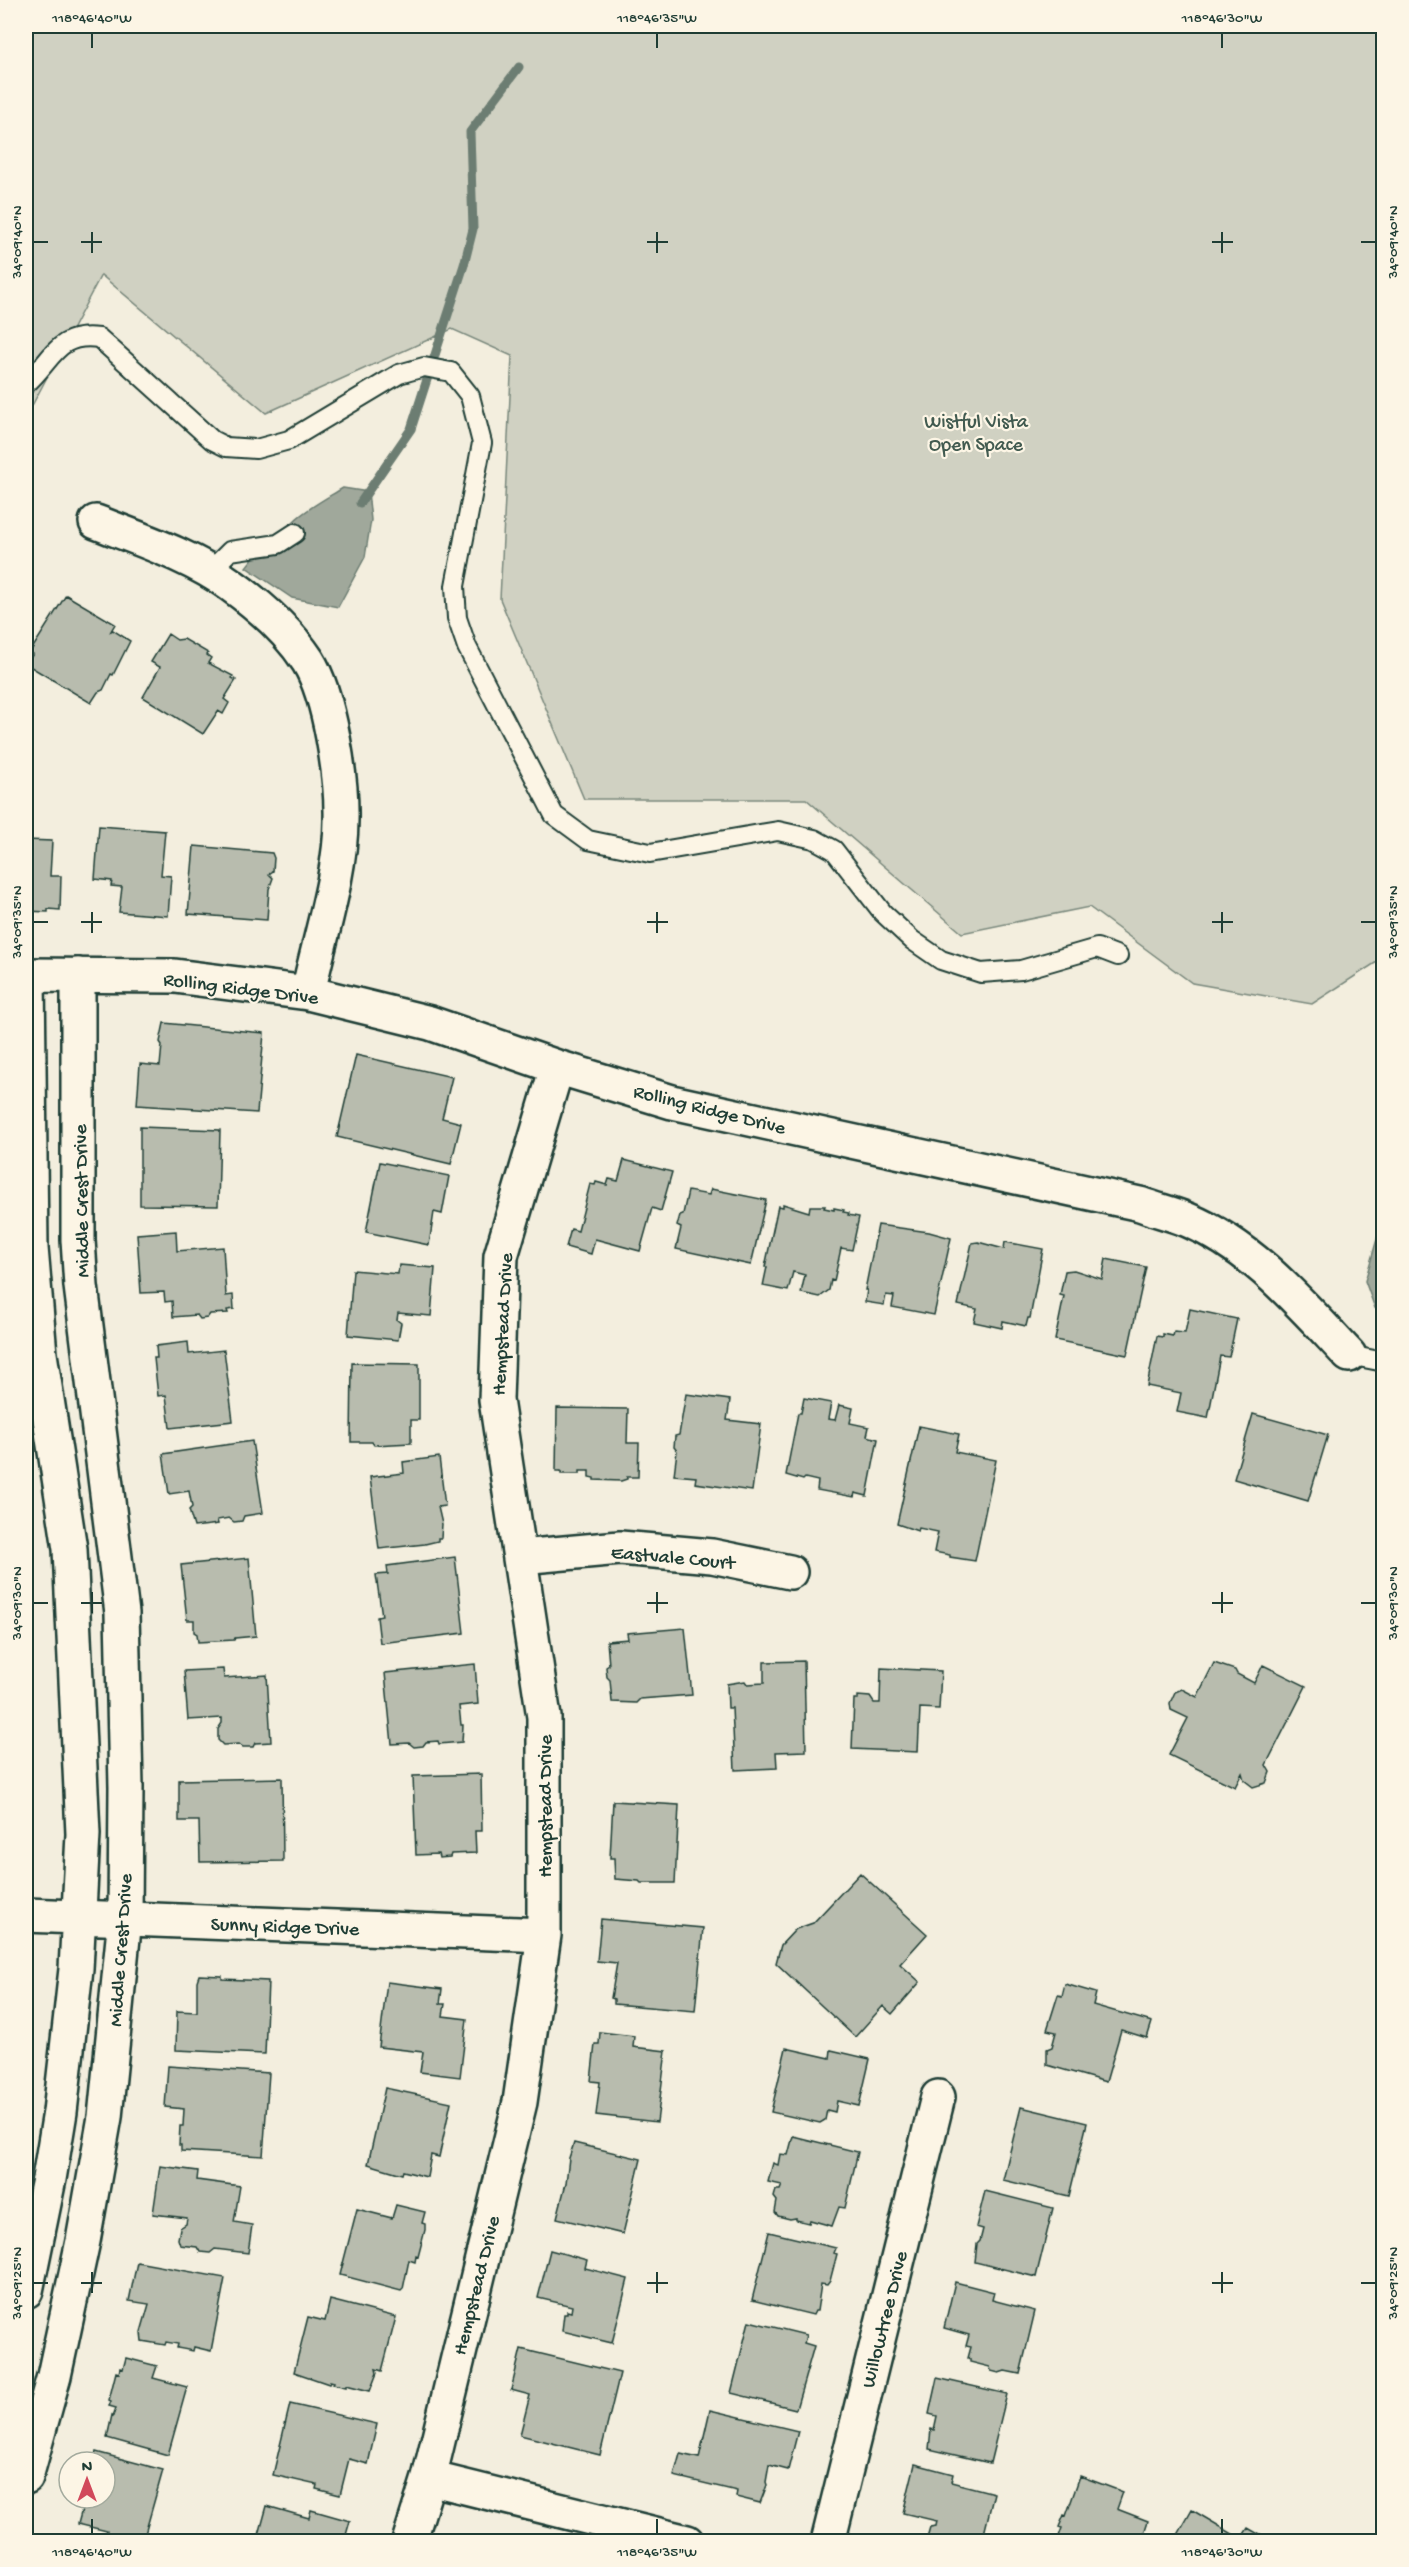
<svg xmlns="http://www.w3.org/2000/svg" width="1409" height="2567" viewBox="0 0 1409 2567" font-family="'Gochi Hand',sans-serif">
	<style>
		.green { fill: #d0d1c2; stroke: #78877b; stroke-width: 1.5 }
		.water { fill: #a0a89b; stroke: #6c7d72; stroke-width: 1.5 }
		.lines { fill: none; stroke-linecap: round; stroke-linejoin: round }
		.stream { stroke: #6c7d72; stroke-width: 9 }
		.building { fill: #b8bcae; stroke: #1f3d34; stroke-width: 1.5 }
		.service-casing { stroke: #1f3d34; stroke-width: 22 }
		.minor-casing { stroke: #1f3d34; stroke-width: 38 }
		.service { stroke: #fcf5e5; stroke-width: 18 }
		.minor { stroke: #fcf5e5; stroke-width: 33 }
		.ticks { fill: none; stroke: #1f3d34; stroke-width: 2 }
		.labels { text-anchor: middle; stroke-width: 4.5; stroke-linejoin: round; paint-order: stroke }
		.park-label { font-size: 20px; fill: #425b50; stroke: #fcf5e5 }
		.street-label { font-size: 20px; fill: #1f3d34; stroke: #fcf5e5 }
		.neatline { fill: none; stroke: #1f3d34; stroke-width: 2 }
		.ticks-label { font-size: 15px; text-anchor: middle; fill: #1f3d34 }
	</style>
	<rect width="100%" height="100%" fill="#f3eede"/>
	<filter id="ink" filterUnits="userSpaceOnUse"><feTurbulence type="fractalNoise" baseFrequency=".0167" numOctaves="2"/><feDisplacementMap in="SourceGraphic" scale="12" xChannelSelector="R" yChannelSelector="G"/><feConvolveMatrix kernelMatrix="1 2 1 2 8 2 1 2 1" color-interpolation-filters="sRGB"/></filter>
	<g filter="url(#ink)">
		<path class="green" d="M 26,26 L 1383,26 L 1383,958 L 1312,1004 L 1192,983 L 1089,907 L 962,933 L 806,799 L 584,799 L 500,599 L 512,356 L 452,329 L 266,413 L 101,275 L 26,417 Z"/>
		<path class="water" d="M 343,488 L 368,492 L 371,520 L 365,557 L 338,607 L 292,598 L 246,567 L 254,557 L 271,552 C 288,518 312,507 343,488 Z
			M 1383,1218 L 1383,1317 L 1375,1308 L 1365,1281 Z"/>
		<g class="lines">
			<path class="stream" d="M 360,503 L 411,429 L 464,265 L 473,229 L 470,132 L 519,67"/>
		</g>
		<path class="building" d="M 66,595 L 115,624 L 111,631 L 113,630 L 130,641 L 113,675 L 111,674 L 103,690 L 98,692 L 91,703 L 26,664 L 33,654 L 30,652 Z
			M 168,634 L 177,640 L 184,639 L 208,653 L 207,655 L 211,658 L 208,663 L 233,676 L 232,678 L 236,680 L 224,699 L 229,703 L 223,714 L 218,711 L 203,734 L 143,697 L 160,667 L 151,662 Z
			M 99,826 L 165,831 L 161,875 L 171,876 L 168,916 L 119,912 L 122,887 L 111,886 L 112,881 L 95,879 Z
			M 26,840 L 52,841 L 50,876 L 61,876 L 60,910 L 48,909 L 48,912 L 26,911 Z
			M 194,846 L 272,853 L 274,858 L 273,871 L 269,874 L 273,878 L 269,889 L 267,920 L 188,914 Z
			M 164,1023 L 264,1033 L 257,1113 L 137,1105 L 140,1064 L 160,1066 L 162,1045 L 160,1042 Z
			M 356,1055 L 452,1077 L 442,1118 L 461,1123 L 451,1164 L 337,1137 Z
			M 140,1127 L 220,1130 L 218,1206 L 140,1205 Z
			M 624,1160 L 672,1172 L 661,1211 L 652,1208 L 640,1251 L 595,1239 L 591,1254 L 566,1247 L 571,1229 L 578,1231 L 590,1184 L 595,1185 L 596,1182 L 607,1185 L 609,1179 L 618,1181 Z
			M 380,1162 L 449,1176 L 442,1214 L 434,1212 L 429,1245 L 366,1232 Z
			M 711,1189 L 766,1200 L 751,1265 L 676,1249 L 681,1228 L 677,1226 L 680,1215 L 683,1214 L 688,1191 L 709,1195 Z
			M 783,1204 L 809,1212 L 810,1206 L 825,1206 L 824,1208 L 834,1210 L 834,1208 L 844,1210 L 843,1212 L 849,1213 L 848,1215 L 859,1217 L 852,1250 L 841,1248 L 834,1281 L 831,1280 L 829,1290 L 820,1297 L 801,1293 L 805,1275 L 793,1272 L 788,1291 L 763,1286 L 767,1267 L 765,1267 L 778,1206 L 783,1207 Z
			M 878,1225 L 929,1232 L 951,1238 L 934,1315 L 892,1307 L 894,1296 L 886,1295 L 884,1305 L 865,1302 L 867,1290 L 865,1290 Z
			M 176,1231 L 177,1251 L 223,1247 L 226,1296 L 233,1295 L 234,1309 L 227,1310 L 228,1313 L 210,1314 L 207,1318 L 200,1319 L 197,1315 L 173,1317 L 172,1301 L 165,1302 L 164,1292 L 141,1293 L 137,1234 Z
			M 978,1242 L 1004,1249 L 1005,1242 L 1043,1249 L 1030,1318 L 1028,1318 L 1026,1326 L 1003,1321 L 1002,1328 L 974,1322 L 977,1309 L 958,1305 L 972,1243 Z
			M 1106,1259 L 1146,1267 L 1127,1355 L 1055,1340 L 1064,1296 L 1060,1295 L 1065,1271 L 1074,1270 L 1102,1279 Z
			M 399,1265 L 435,1268 L 431,1316 L 398,1313 L 397,1320 L 401,1323 L 398,1340 L 348,1335 L 353,1270 L 398,1274 Z
			M 1190,1309 L 1237,1319 L 1229,1357 L 1220,1356 L 1208,1418 L 1177,1412 L 1181,1393 L 1147,1386 L 1157,1336 L 1163,1337 L 1163,1334 L 1173,1336 L 1174,1332 L 1185,1333 Z
			M 188,1342 L 189,1354 L 224,1350 L 233,1421 L 170,1428 L 166,1395 L 158,1396 L 154,1358 L 157,1358 L 156,1346 Z
			M 352,1363 L 419,1364 L 419,1420 L 411,1420 L 411,1443 L 374,1445 L 372,1442 L 351,1442 Z
			M 686,1394 L 730,1400 L 727,1420 L 761,1424 L 752,1491 L 695,1483 L 696,1477 L 674,1475 L 677,1451 L 674,1447 L 675,1436 L 679,1435 Z
			M 804,1398 L 831,1403 L 828,1419 L 835,1420 L 839,1405 L 853,1408 L 850,1423 L 869,1427 L 867,1436 L 878,1439 L 867,1496 L 855,1493 L 854,1497 L 817,1490 L 818,1481 L 805,1478 L 803,1480 L 786,1475 L 798,1413 L 801,1413 Z
			M 557,1408 L 628,1409 L 627,1443 L 639,1443 L 638,1477 L 627,1477 L 627,1479 L 621,1481 L 594,1480 L 594,1478 L 589,1477 L 589,1471 L 580,1471 L 580,1474 L 561,1474 L 561,1471 L 556,1471 Z
			M 1253,1414 L 1328,1435 L 1308,1501 L 1234,1479 Z
			M 919,1426 L 959,1434 L 955,1452 L 996,1460 L 975,1561 L 950,1557 L 950,1555 L 934,1552 L 938,1532 L 919,1528 L 918,1531 L 897,1524 Z
			M 252,1441 L 263,1513 L 244,1516 L 242,1521 L 234,1522 L 229,1518 L 217,1520 L 218,1524 L 194,1527 L 189,1510 L 192,1507 L 189,1491 L 169,1494 L 163,1454 Z
			M 439,1457 L 445,1506 L 438,1507 L 442,1524 L 441,1538 L 438,1538 L 438,1541 L 425,1544 L 379,1549 L 370,1477 L 404,1473 L 403,1462 Z
			M 455,1557 L 464,1633 L 380,1643 L 377,1617 L 382,1616 L 376,1575 L 388,1574 L 387,1566 Z
			M 249,1558 L 256,1636 L 235,1638 L 234,1640 L 198,1642 L 197,1634 L 194,1632 L 194,1620 L 187,1620 L 181,1565 Z
			M 685,1628 L 692,1695 L 640,1699 L 636,1703 L 612,1702 L 610,1680 L 607,1677 L 606,1667 L 609,1665 L 607,1641 L 628,1639 L 627,1633 Z
			M 804,1661 L 806,1751 L 776,1752 L 777,1768 L 735,1770 L 732,1708 L 728,1708 L 727,1684 L 745,1681 L 747,1684 L 764,1683 L 764,1662 Z
			M 1214,1663 L 1235,1670 L 1237,1674 L 1254,1683 L 1263,1665 L 1306,1686 L 1266,1765 L 1270,1772 L 1266,1783 L 1253,1787 L 1244,1780 L 1242,1773 L 1235,1787 L 1169,1755 L 1188,1718 L 1171,1710 L 1170,1703 L 1175,1692 L 1182,1689 L 1197,1697 Z
			M 475,1664 L 478,1704 L 459,1706 L 461,1725 L 463,1725 L 462,1742 L 439,1744 L 438,1741 L 426,1742 L 423,1746 L 414,1747 L 409,1743 L 392,1744 L 385,1673 Z
			M 881,1668 L 941,1671 L 939,1709 L 920,1708 L 918,1752 L 852,1749 L 854,1699 L 858,1699 L 858,1696 L 870,1697 L 874,1703 L 880,1703 Z
			M 223,1669 L 224,1678 L 267,1675 L 271,1742 L 255,1743 L 253,1747 L 243,1747 L 239,1744 L 223,1745 L 218,1740 L 218,1729 L 222,1723 L 222,1718 L 188,1720 L 184,1671 Z
			M 26,1774 L 27,1774 L 28,1822 L 26,1822 Z
			M 481,1774 L 482,1831 L 475,1831 L 476,1853 L 451,1854 L 450,1857 L 439,1858 L 438,1854 L 416,1855 L 413,1776 Z
			M 282,1778 L 283,1861 L 200,1862 L 199,1821 L 179,1821 L 179,1780 Z
			M 613,1801 L 679,1805 L 675,1883 L 641,1883 L 639,1881 L 615,1879 L 614,1858 L 610,1858 Z
			M 860,1873 L 927,1934 L 900,1964 L 920,1982 L 892,2014 L 883,2006 L 855,2037 L 776,1963 L 781,1945 L 796,1929 L 813,1923 Z
			M 601,1919 L 703,1928 L 695,2011 L 614,2004 L 614,1999 L 611,1998 L 617,1963 L 597,1961 Z
			M 199,1975 L 222,1976 L 222,1979 L 268,1981 L 265,2054 L 176,2050 L 177,2011 L 197,2012 L 197,1981 Z
			M 387,1982 L 442,1989 L 440,2004 L 445,2004 L 443,2016 L 467,2019 L 460,2077 L 420,2072 L 423,2052 L 379,2047 Z
			M 1065,1984 L 1096,1993 L 1093,2005 L 1152,2022 L 1147,2038 L 1121,2030 L 1106,2082 L 1047,2065 L 1047,2049 L 1052,2047 L 1056,2032 L 1047,2030 L 1058,1995 L 1062,1996 Z
			M 600,2032 L 634,2036 L 633,2047 L 666,2051 L 657,2122 L 596,2115 L 600,2082 L 591,2081 L 595,2044 L 599,2044 Z
			M 786,2048 L 830,2058 L 831,2050 L 870,2059 L 859,2106 L 837,2101 L 835,2112 L 827,2110 L 825,2120 L 820,2123 L 771,2112 Z
			M 168,2066 L 269,2073 L 263,2156 L 181,2151 L 181,2145 L 179,2145 L 180,2126 L 183,2126 L 184,2109 L 165,2107 Z
			M 385,2088 L 451,2102 L 439,2157 L 431,2155 L 427,2177 L 403,2171 L 402,2174 L 368,2164 Z
			M 1021,2107 L 1087,2123 L 1069,2196 L 1003,2180 Z
			M 793,2136 L 858,2152 L 845,2208 L 839,2207 L 832,2226 L 810,2220 L 809,2223 L 796,2220 L 796,2218 L 790,2219 L 778,2216 L 775,2212 L 777,2201 L 774,2197 L 776,2190 L 780,2190 L 782,2185 L 768,2182 L 773,2163 L 778,2165 L 780,2154 L 788,2155 Z
			M 574,2143 L 641,2159 L 623,2234 L 557,2218 L 566,2183 L 569,2158 Z
			M 160,2166 L 198,2171 L 197,2180 L 240,2186 L 234,2222 L 252,2225 L 248,2253 L 215,2249 L 210,2253 L 200,2252 L 197,2247 L 180,2245 L 178,2239 L 180,2228 L 186,2224 L 187,2218 L 153,2214 Z
			M 985,2191 L 1053,2208 L 1036,2277 L 975,2262 L 977,2244 L 980,2241 L 983,2229 L 976,2227 Z
			M 396,2205 L 425,2212 L 422,2223 L 425,2224 L 425,2230 L 418,2257 L 416,2256 L 415,2262 L 409,2260 L 403,2289 L 401,2291 L 340,2275 L 357,2209 L 392,2218 Z
			M 769,2232 L 836,2248 L 834,2253 L 837,2254 L 830,2281 L 827,2285 L 821,2284 L 817,2311 L 815,2311 L 813,2315 L 752,2300 Z
			M 550,2250 L 587,2260 L 585,2268 L 628,2279 L 612,2343 L 562,2331 L 564,2314 L 567,2314 L 567,2311 L 571,2312 L 572,2306 L 538,2298 Z
			M 137,2262 L 225,2278 L 211,2351 L 194,2347 L 193,2351 L 177,2348 L 178,2344 L 166,2342 L 165,2345 L 142,2341 L 141,2332 L 149,2304 L 129,2301 Z
			M 955,2282 L 994,2292 L 992,2300 L 1035,2311 L 1020,2374 L 1005,2371 L 999,2373 L 991,2371 L 990,2367 L 970,2362 L 970,2359 L 968,2358 L 971,2347 L 966,2346 L 969,2335 L 944,2328 Z
			M 330,2300 L 396,2317 L 382,2371 L 376,2369 L 377,2373 L 370,2391 L 346,2385 L 346,2387 L 333,2384 L 334,2382 L 330,2381 L 329,2384 L 294,2372 L 308,2317 L 325,2321 Z
			M 749,2321 L 806,2335 L 804,2343 L 814,2346 L 796,2409 L 731,2393 Z
			M 521,2349 L 620,2373 L 600,2455 L 520,2435 L 530,2395 L 511,2390 Z
			M 126,2358 L 157,2366 L 153,2378 L 187,2387 L 168,2455 L 107,2438 L 112,2415 L 113,2416 L 116,2408 L 109,2406 L 111,2401 L 109,2400 L 116,2372 L 119,2373 L 120,2368 L 123,2369 Z
			M 937,2378 L 1007,2394 L 990,2463 L 929,2449 L 931,2429 L 934,2430 L 937,2416 L 929,2414 Z
			M 290,2404 L 377,2424 L 368,2464 L 349,2459 L 340,2495 L 316,2489 L 317,2485 L 273,2475 Z
			M 710,2410 L 798,2431 L 788,2470 L 769,2465 L 766,2482 L 767,2485 L 760,2503 L 736,2497 L 737,2491 L 674,2476 L 680,2454 L 699,2458 Z
			M 96,2452 L 163,2470 L 143,2541 L 122,2536 L 121,2539 L 106,2535 L 107,2531 L 78,2524 L 85,2498 L 105,2498 L 105,2462 L 93,2462 Z
			M 915,2464 L 953,2474 L 951,2482 L 994,2493 L 982,2542 L 926,2541 L 930,2527 L 936,2526 L 937,2521 L 903,2513 Z
			M 1080,2476 L 1123,2492 L 1117,2509 L 1148,2521 L 1141,2542 L 1057,2542 L 1062,2528 L 1059,2527 L 1064,2515 L 1066,2516 Z
			M 267,2506 L 309,2518 L 311,2510 L 350,2521 L 344,2542 L 257,2542 Z
			M 1192,2510 L 1241,2539 L 1248,2528 L 1269,2540 L 1174,2542 Z"/>
		<g class="lines">
			<defs>
				<path id="service" d="M 26,384 C 53,360 57,332 99,338 L 212,440 L 226,447 L 256,449 L 289,440 L 399,374 L 424,367 L 451,372 L 470,396 L 482,443 L 455,586 L 457,618 L 467,647 L 554,815 L 588,840 L 650,853 L 778,831 L 814,839 L 834,850 L 883,913 L 912,940 L 941,960 L 981,973 L 1021,970 L 1097,948 L 1118,956
					M 209,572 L 230,551 L 278,544 L 295,533
					M 1349,1355 L 1384,1362"/>
				<path id="minor" d="M 96,522 C 139,539 193,557 231,585 C 259,605 289,632 308,661 C 330,696 342,779 341,820 C 341,874 319,940 308,993
					M 26,975 L 175,976 L 308,993 L 430,1023 L 557,1067 L 672,1102 L 1140,1204 C 1156,1210 1173,1214 1188,1220 C 1253,1247 1301,1304 1349,1355
					M 520,1557 L 620,1548 L 712,1556 L 790,1572
					M 26,1915 L 544,1935
					M 26,2291 L 49,2179 L 60,2112 L 76,1969 L 83,1834 L 70,1549 L 40,1354 L 31,1248 L 28,975
					M 26,2477 L 54,2376 L 83,2241 L 105,2117 L 125,1918 L 126,1787 L 122,1613 L 81,1286 L 78,1240 L 78,975
					M 429,2478 L 687,2542
					M 409,2542 L 429,2478 L 520,2102 L 544,1935 L 544,1717 L 496,1400 L 501,1256 L 557,1067
					M 828,2542 L 938,2097"/>
			</defs>
			<use href="#service" class="service-casing"/>
			<use href="#minor" class="minor-casing"/>
			<use href="#service" class="service"/>
			<use href="#minor" class="minor"/>
		</g>
	</g>
	<path class="ticks" d="M 92,33 L 92,48M 657,33 L 657,48M 1222,33 L 1222,48M 92,232 L 92,253M 657,232 L 657,253M 1222,232 L 1222,253M 33,242 L 48,242M 81,242 L 102,242M 647,242 L 668,242M 1212,242 L 1233,242M 1361,242 L 1376,242M 92,912 L 92,933M 657,912 L 657,933M 1222,912 L 1222,933M 33,922 L 48,922M 81,922 L 102,922M 647,922 L 668,922M 1212,922 L 1233,922M 1361,922 L 1376,922M 92,1592 L 92,1613M 657,1592 L 657,1613M 1222,1592 L 1222,1613M 33,1603 L 48,1603M 81,1603 L 102,1603M 647,1603 L 668,1603M 1212,1603 L 1233,1603M 1361,1603 L 1376,1603M 92,2272 L 92,2293M 657,2272 L 657,2293M 1222,2272 L 1222,2293M 33,2283 L 48,2283M 81,2283 L 102,2283M 647,2283 L 668,2283M 1212,2283 L 1233,2283M 1361,2283 L 1376,2283M 92,2519 L 92,2534M 657,2519 L 657,2534M 1222,2519 L 1222,2534"/>
	<g class="labels">
		<g class="park-label">
			<text x="976" y="427">Wistful Vista<tspan x="976" dy="23">Open Space</tspan></text>
		</g>
		<g class="street-label">
			<text transform="translate(241 987) rotate(7)" y="7">Rolling Ridge Drive</text>
			<text transform="translate(710 1108) rotate(14)" y="7">Rolling Ridge Drive</text>
			<text transform="translate(80 1201) rotate(-91)" y="7">Middle Crest Drive</text>
			<text transform="translate(501 1324) rotate(-87)" y="7">Hempstead Drive</text>
			<text transform="translate(673 1556) rotate(5)" y="7">Eastvale Court</text>
			<text transform="translate(544 1806) rotate(-90)" y="7">Hempstead Drive</text>
			<text transform="translate(285 1925) rotate(2)" y="7">Sunny Ridge Drive</text>
			<text transform="translate(119 1950) rotate(-86)" y="7">Middle Crest Drive</text>
			<text transform="translate(475 2285) rotate(-76)" y="7">Hempstead Drive</text>
			<text transform="translate(883 2319) rotate(-76)" y="7">Willowtree Drive</text>
		</g>
	</g>
	<rect width="1409" height="2567" fill="none" stroke="#fcf5e5" stroke-width="66"/>
	<g transform="translate(87 2480)"><circle r="28" fill="#fcf5e5" stroke="#a4ab9e" stroke-width="1.5"/>
	<path d="M0-4.5L10 22L0 15L-10 22Z" fill="#d1495b"/>
	<text y="-9" font-size="16" font-weight="bold" text-anchor="middle" fill="#1f3d34">N</text>
	</g>
	<rect x="33" y="33" width="1343" height="2501" class="neatline"/>
	<g class="ticks-label">
		<text x="92" y="22">118°46'40"W</text>
		<text x="657" y="22">118°46'35"W</text>
		<text x="1222" y="22">118°46'30"W</text>
		<text transform="translate(16 242) rotate(-90)" y="5">34°09'40"N</text>
		<text transform="translate(1392 242) rotate(-90)" y="5">34°09'40"N</text>
		<text transform="translate(16 922) rotate(-90)" y="5">34°09'35"N</text>
		<text transform="translate(1392 922) rotate(-90)" y="5">34°09'35"N</text>
		<text transform="translate(16 1603) rotate(-90)" y="5">34°09'30"N</text>
		<text transform="translate(1392 1603) rotate(-90)" y="5">34°09'30"N</text>
		<text transform="translate(16 2283) rotate(-90)" y="5">34°09'25"N</text>
		<text transform="translate(1392 2283) rotate(-90)" y="5">34°09'25"N</text>
		<text x="92" y="2556">118°46'40"W</text>
		<text x="657" y="2556">118°46'35"W</text>
		<text x="1222" y="2556">118°46'30"W</text>
	</g>
</svg>
